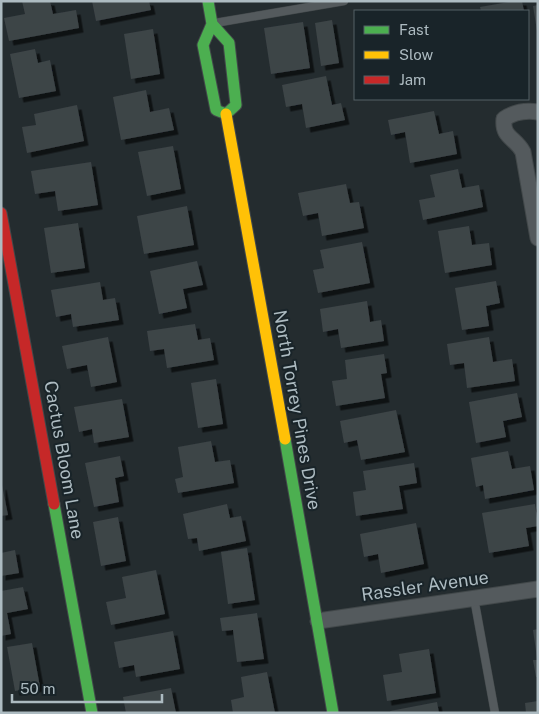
<svg xmlns="http://www.w3.org/2000/svg" width="539" height="714" viewBox="0 0 539 714" font-family="'Public Sans',sans-serif">
	<style>
		.building { fill: #3d4447; filter: url(#shadow) }
		.lines { fill: none; stroke-linecap: round; stroke-linejoin: round }
		.lane-casing { stroke: #42484a; stroke-width: 9 }
		.street-casing { stroke: #42484a; stroke-width: 17 }
		.fast-casing { stroke: #42484a; stroke-width: 13 }
		.slow-casing { stroke: #42484a; stroke-width: 13 }
		.jam-casing { stroke: #42484a; stroke-width: 13 }
		.lane { stroke: #545a5d; stroke-width: 8 }
		.street { stroke: #545a5d; stroke-width: 15 }
		.fast { stroke: #4caf50; stroke-width: 11 }
		.slow { stroke: #ffc107; stroke-width: 11 }
		.jam { stroke: #c62828; stroke-width: 11 }
		.labels { text-anchor: middle; stroke-width: 4; stroke-linejoin: round; paint-order: stroke }
		.street-label { font-size: 18px; fill: #adbbc1; stroke: #192429 }
	</style>
	<defs>
		<filter id="shadow"><feDropShadow dx="4.5" dy="4.5" stdDeviation="0" flood-color="#0009"/></filter>
	</defs>
	<rect width="100%" height="100%" fill="#242c2f"/>
	<path class="building" d="M 22,1 L 50,1 L 53,14 L 76,10 L 79,28 L 9,41 L 4,18 L 25,14 Z
		M 92,1 L 149,1 L 151,10 L 96,21 Z
		M 515,1 L 522,1 L 524,11 L 481,11 L 480,7 Z
		M 538,5 L 538,30 L 537,31 L 533,6 Z
		M 332,20 L 339,63 L 321,66 L 315,23 Z
		M 303,22 L 310,68 L 271,74 L 264,28 Z
		M 153,29 L 160,74 L 131,79 L 124,34 Z
		M 35,49 L 38,63 L 50,60 L 56,91 L 19,98 L 10,54 Z
		M 326,76 L 332,105 L 341,103 L 345,120 L 306,128 L 302,104 L 286,107 L 282,85 Z
		M 146,90 L 150,112 L 169,108 L 174,130 L 121,140 L 113,97 Z
		M 77,105 L 84,141 L 27,153 L 22,127 L 36,125 L 34,114 Z
		M 434,111 L 439,134 L 453,131 L 457,154 L 410,163 L 405,132 L 391,135 L 388,120 Z
		M 173,146 L 181,189 L 147,196 L 138,152 Z
		M 91,162 L 98,205 L 58,211 L 55,191 L 35,194 L 31,171 Z
		M 458,169 L 462,188 L 479,185 L 483,207 L 423,220 L 419,200 L 435,197 L 430,175 Z
		M 346,184 L 350,203 L 359,202 L 364,228 L 322,236 L 318,213 L 303,216 L 298,193 Z
		M 187,206 L 194,245 L 144,254 L 137,216 Z
		M 78,223 L 85,268 L 51,273 L 44,228 Z
		M 469,226 L 472,245 L 489,243 L 492,265 L 445,273 L 438,231 Z
		M 362,242 L 370,283 L 318,293 L 313,270 L 324,268 L 320,250 Z
		M 197,261 L 203,285 L 183,289 L 187,308 L 159,314 L 150,271 Z
		M 496,281 L 500,303 L 486,306 L 489,326 L 462,330 L 455,288 Z
		M 100,282 L 103,300 L 115,298 L 119,320 L 73,327 L 71,314 L 56,317 L 51,290 Z
		M 367,301 L 370,322 L 381,320 L 384,341 L 341,348 L 338,329 L 323,332 L 320,309 Z
		M 195,324 L 198,340 L 210,338 L 214,360 L 167,368 L 164,349 L 150,351 L 147,331 Z
		M 108,337 L 117,382 L 91,387 L 87,365 L 67,369 L 62,346 Z
		M 489,337 L 493,362 L 512,359 L 515,381 L 467,388 L 464,363 L 450,365 L 447,344 Z
		M 384,354 L 387,373 L 381,374 L 385,398 L 336,406 L 332,381 L 347,379 L 345,360 Z
		M 216,379 L 223,424 L 198,428 L 191,383 Z
		M 517,393 L 522,417 L 503,421 L 506,437 L 476,443 L 469,402 Z
		M 122,399 L 129,437 L 94,443 L 92,429 L 79,432 L 74,407 Z
		M 396,410 L 405,452 L 361,460 L 357,440 L 344,443 L 340,421 Z
		M 211,441 L 215,462 L 230,460 L 234,483 L 178,493 L 175,479 L 183,477 L 178,447 Z
		M 508,451 L 512,469 L 530,466 L 534,490 L 485,499 L 483,485 L 476,487 L 471,458 Z
		M 120,456 L 124,476 L 115,478 L 119,502 L 94,507 L 85,463 Z
		M 414,463 L 417,483 L 399,486 L 403,509 L 356,516 L 353,492 L 366,490 L 363,471 Z
		M 2,485 L 8,515 L 1,516 L 1,486 Z
		M 227,504 L 230,518 L 241,516 L 246,541 L 199,551 L 197,538 L 188,539 L 183,514 Z
		M 535,504 L 538,526 L 526,528 L 529,546 L 489,553 L 482,513 Z
		M 118,517 L 126,561 L 101,566 L 93,522 Z
		M 416,523 L 424,564 L 381,573 L 378,554 L 364,557 L 360,534 Z
		M 247,548 L 255,600 L 228,604 L 221,552 Z
		M 15,550 L 19,573 L 1,576 L 1,553 Z
		M 156,570 L 165,614 L 111,625 L 106,602 L 126,598 L 122,577 Z
		M 23,587 L 28,609 L 7,613 L 11,634 L 1,636 L 1,591 Z
		M 257,613 L 264,659 L 237,662 L 233,630 L 222,631 L 220,618 Z
		M 538,629 L 538,657 L 537,658 L 533,630 Z
		M 173,631 L 180,669 L 136,677 L 134,665 L 119,668 L 114,642 Z
		M 32,643 L 40,687 L 15,691 L 7,647 Z
		M 429,649 L 436,693 L 387,701 L 383,675 L 402,672 L 399,654 Z
		M 533,660 L 538,660 L 538,677 L 536,677 Z
		M 267,672 L 275,713 L 233,713 L 231,700 L 244,697 L 241,677 Z
		M 171,688 L 176,713 L 126,713 L 123,697 Z
		M 538,701 L 538,713 L 526,713 L 525,703 Z
		M 437,702 L 439,713 L 391,713 L 390,711 Z"/>
	<g class="lines">
		<defs>
			<path id="lane" d="M 215,23 L 344,1
				M 474,598 L 495,713"/>
			<path id="street" d="M 538,112 C 525,110 514,112 504,119 C 502,138 515,137 523,152 L 538,238
				M 318,621 L 538,589"/>
			<path id="fast" d="M 208,1 L 212,24 L 229,43 L 236,105 L 226,114
				M 212,24 L 203,45 L 216,110 L 226,114
				M 285,439 L 333,713
				M 54,504 L 92,713"/>
			<path id="slow" d="M 226,114 L 285,439"/>
			<path id="jam" d="M 1,213 L 54,504"/>
		</defs>
		<use href="#lane" class="lane-casing"/>
		<use href="#street" class="street-casing"/>
		<use href="#fast" class="fast-casing"/>
		<use href="#slow" class="slow-casing"/>
		<use href="#jam" class="jam-casing"/>
		<use href="#lane" class="lane"/>
		<use href="#street" class="street"/>
		<use href="#fast" class="fast"/>
		<use href="#slow" class="slow"/>
		<use href="#jam" class="jam"/>
	</g>
	<g class="labels">
		<g class="street-label">
			<text transform="translate(297 410) rotate(80)" y="6">North Torrey Pines Drive</text>
			<text transform="translate(64 460) rotate(80)" y="6">Cactus Bloom Lane</text>
			<text transform="translate(425 586) rotate(-8)" y="6">Rassler Avenue</text>
		</g>
	</g>
	<rect width="539" height="714" fill="none" stroke="#adbbc1" stroke-width="5"/>
	<rect x="354" y="10" width="175" height="90" fill="#192429" stroke="#546066"/>
	<rect x="364" y="26" width="25" height="8" fill="#4caf50" stroke="#546066"/>
	<text x="399" y="35" font-size="15" fill="#adbbc1">Fast</text>
	<rect x="364" y="51" width="25" height="8" fill="#ffc107" stroke="#546066"/>
	<text x="399" y="60" font-size="15" fill="#adbbc1">Slow</text>
	<rect x="364" y="76" width="25" height="8" fill="#c62828" stroke="#546066"/>
	<text x="399" y="85" font-size="15" fill="#adbbc1">Jam</text>
	<path d="M12 694v8h150v-8" fill="none" stroke="#adbbc1" stroke-width="2.5"/>
	<text x="20" y="694" font-size="15" fill="#adbbc1" stroke="#192429" stroke-width="4" paint-order="stroke">50 m</text>
</svg>
